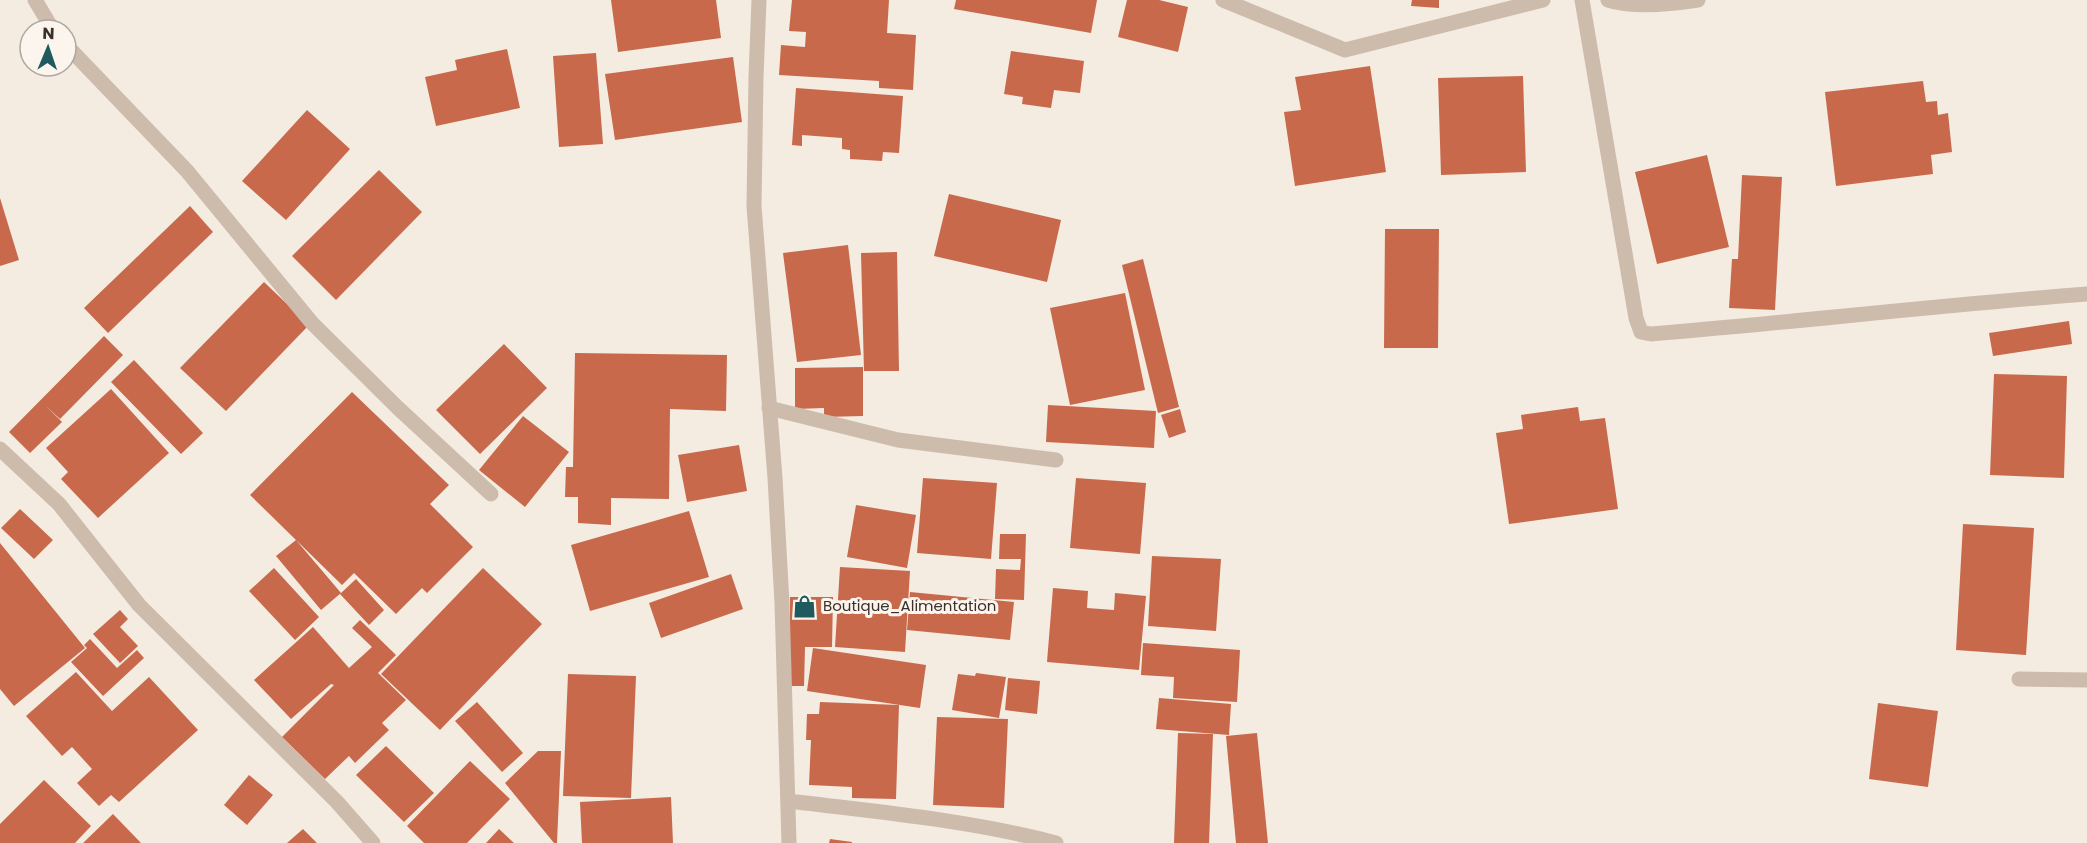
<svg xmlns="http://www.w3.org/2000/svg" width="2087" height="843" viewBox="0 0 2087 843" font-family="Poppins,sans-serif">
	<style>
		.building { fill: #c8694b }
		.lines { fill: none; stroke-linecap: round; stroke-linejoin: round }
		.minor { stroke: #cdbbac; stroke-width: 15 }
		.labels { text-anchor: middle; stroke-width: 6; stroke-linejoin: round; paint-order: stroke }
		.poi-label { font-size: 15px; fill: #3b302b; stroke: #fbf5ee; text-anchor: start }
	</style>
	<rect width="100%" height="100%" fill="#f4ebe1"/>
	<path class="building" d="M 611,0 L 716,0 L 721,38 L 618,52 Z
		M 792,0 L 889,0 L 887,33 L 916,35 L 913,90 L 879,88 L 879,81 L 779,75 L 781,45 L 805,47 L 806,32 L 789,31 Z
		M 956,0 L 1097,0 L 1091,33 L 954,9 Z
		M 1127,0 L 1159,0 L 1188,7 L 1178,52 L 1118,37 Z
		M 1412,0 L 1439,0 L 1439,8 L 1411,6 Z
		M 507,49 L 520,108 L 436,126 L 425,77 L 457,70 L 455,60 Z
		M 1011,51 L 1084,61 L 1080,93 L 1054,90 L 1051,108 L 1022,104 L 1023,97 L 1004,94 Z
		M 596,53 L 603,144 L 559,147 L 553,56 Z
		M 733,57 L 742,122 L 615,140 L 605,74 Z
		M 1370,66 L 1386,172 L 1295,186 L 1284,112 L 1301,110 L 1295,77 Z
		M 1523,76 L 1526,172 L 1441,175 L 1438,78 Z
		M 1923,81 L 1926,102 L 1937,101 L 1938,115 L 1948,113 L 1952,152 L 1931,155 L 1933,174 L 1836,186 L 1825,92 Z
		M 796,88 L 903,96 L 899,153 L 883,152 L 882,161 L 850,159 L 850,150 L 842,149 L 842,138 L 802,135 L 802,146 L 792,145 Z
		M 307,110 L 350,149 L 286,220 L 242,181 Z
		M 1707,155 L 1729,247 L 1657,264 L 1635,172 Z
		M 379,170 L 422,212 L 336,300 L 292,256 Z
		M 1742,175 L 1782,177 L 1775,310 L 1729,308 L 1732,259 L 1738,259 Z
		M 949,194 L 1061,220 L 1047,282 L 934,256 Z
		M 0,198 L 19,260 L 0,266 Z
		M 190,206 L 213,232 L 108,333 L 84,308 Z
		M 1385,229 L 1439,229 L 1438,348 L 1384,348 Z
		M 848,245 L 861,355 L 797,362 L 783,253 Z
		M 897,252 L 899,371 L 864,371 L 861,253 Z
		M 1143,259 L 1179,407 L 1158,413 L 1122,265 Z
		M 264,282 L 309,325 L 226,411 L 180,368 Z
		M 1125,293 L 1145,390 L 1070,405 L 1050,308 Z
		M 2069,321 L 2072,344 L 1993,356 L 1989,333 Z
		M 104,336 L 123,355 L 60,419 L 46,406 L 62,422 L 30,453 L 9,432 Z
		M 504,344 L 547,388 L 480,454 L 436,410 Z
		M 575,353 L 727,355 L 726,411 L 670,409 L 669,499 L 611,498 L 611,525 L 578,523 L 578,497 L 565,497 L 566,467 L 573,467 Z
		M 134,360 L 203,433 L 181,454 L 111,382 Z
		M 863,367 L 863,416 L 824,417 L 824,408 L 795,409 L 795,368 Z
		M 1994,374 L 2067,376 L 2064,478 L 1990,475 Z
		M 111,389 L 169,453 L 98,518 L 61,479 L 68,472 L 46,448 Z
		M 352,392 L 449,485 L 430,504 L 473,547 L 427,593 L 422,588 L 396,614 L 354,573 L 342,585 L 250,495 Z
		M 1048,405 L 1156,411 L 1154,448 L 1046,442 Z
		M 1578,407 L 1580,421 L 1605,418 L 1618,509 L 1509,524 L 1496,433 L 1523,429 L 1521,415 Z
		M 1180,409 L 1186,432 L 1169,438 L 1161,415 Z
		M 523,416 L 569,452 L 525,507 L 479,470 Z
		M 739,445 L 747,491 L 687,502 L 678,455 Z
		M 923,478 L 997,483 L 991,559 L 917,553 Z
		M 1076,478 L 1146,483 L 1140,554 L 1070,548 Z
		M 856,505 L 916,515 L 907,568 L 847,557 Z
		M 20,509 L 53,540 L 34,559 L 1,528 Z
		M 689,511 L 709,577 L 590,611 L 571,545 Z
		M 1963,524 L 2034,528 L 2026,655 L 1956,650 Z
		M 1000,534 L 1026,534 L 1024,600 L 995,599 L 996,569 L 1020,570 L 1021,559 L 999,559 Z
		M 296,540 L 341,593 L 321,610 L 276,556 Z
		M 0,543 L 85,648 L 14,706 L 0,689 Z
		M 1152,556 L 1221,559 L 1216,631 L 1148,626 Z
		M 840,567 L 910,571 L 905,652 L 835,647 Z
		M 274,568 L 319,617 L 295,640 L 249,591 Z
		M 483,568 L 542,624 L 440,730 L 381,674 Z
		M 731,574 L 743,609 L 661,638 L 649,603 Z
		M 356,579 L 384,610 L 369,625 L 340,594 Z
		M 1053,588 L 1088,591 L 1087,608 L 1114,610 L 1115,593 L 1146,596 L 1139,670 L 1047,662 Z
		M 910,592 L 1014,602 L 1010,640 L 907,630 Z
		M 790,597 L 833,597 L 832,647 L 805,647 L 804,686 L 790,686 Z
		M 120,610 L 128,619 L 120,627 L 138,646 L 120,663 L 93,634 Z
		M 360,620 L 396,655 L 378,673 L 406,700 L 382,723 L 389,730 L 355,763 L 349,756 L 325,779 L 282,737 L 334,685 L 331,684 L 291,719 L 254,680 L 313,627 L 349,668 L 372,647 L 352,628 Z
		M 90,639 L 117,668 L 137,650 L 144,658 L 103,696 L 71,662 L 87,648 L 84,645 Z
		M 1143,643 L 1240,650 L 1237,702 L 1173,698 L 1174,677 L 1141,675 Z
		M 813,648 L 926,665 L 920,708 L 807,691 Z
		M 76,672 L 112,711 L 149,677 L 198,730 L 119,802 L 111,795 L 99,806 L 77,783 L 92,769 L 72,747 L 62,756 L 26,716 Z
		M 976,673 L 1006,677 L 999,718 L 952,710 L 958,674 L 975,676 Z
		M 568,674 L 636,676 L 631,798 L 563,796 Z
		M 1008,678 L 1040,681 L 1037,714 L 1005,710 Z
		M 1159,698 L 1231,704 L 1229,735 L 1156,729 Z
		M 477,702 L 523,753 L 502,772 L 455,721 Z
		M 820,702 L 899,705 L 896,799 L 852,798 L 852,787 L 809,785 L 811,740 L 806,740 L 807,714 L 819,714 Z
		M 1878,703 L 1938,711 L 1928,787 L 1869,779 Z
		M 937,717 L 1008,719 L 1004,808 L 933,805 Z
		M 1178,733 L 1213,734 L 1209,843 L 1174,843 Z
		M 1257,733 L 1268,843 L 1236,843 L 1226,736 Z
		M 386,746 L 434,793 L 404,822 L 356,775 Z
		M 538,751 L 561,751 L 557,843 L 554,843 L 505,783 Z
		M 470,761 L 510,799 L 467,843 L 424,843 L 407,826 Z
		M 249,775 L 273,795 L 247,825 L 224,805 Z
		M 44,780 L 91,826 L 75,843 L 0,843 L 0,824 Z
		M 671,797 L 673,843 L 582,843 L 580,802 Z
		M 113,814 L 141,843 L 83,843 Z
		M 303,829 L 317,843 L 287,843 Z
		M 499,829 L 514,843 L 486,843 Z
		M 830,839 L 852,842 L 852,843 L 829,843 Z"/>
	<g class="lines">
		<path class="minor" d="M 35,0 L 53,30
			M 759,0 L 756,77 L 754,206 L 775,478 L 782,603 L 789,843
			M 1223,0 L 1345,50 L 1543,0
			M 1582,0 L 1636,318 L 1641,332 L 1651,334 C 1797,322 1941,305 2087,294
			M 1608,0 C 1633,8 1672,4 1698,0
			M 66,45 L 187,171 L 312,323 L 398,408 L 491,494
			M 769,408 L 898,440 L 1056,460
			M 0,449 L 59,504 L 139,605 L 337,802 L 373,843
			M 2019,679 L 2087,680
			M 789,801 C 878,812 969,820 1056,843"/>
	</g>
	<defs>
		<symbol id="shop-bare" viewBox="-9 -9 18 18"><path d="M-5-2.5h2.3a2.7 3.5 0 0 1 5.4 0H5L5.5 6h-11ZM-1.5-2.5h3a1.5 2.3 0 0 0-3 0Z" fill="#1f5a5e" stroke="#fbf5ee" stroke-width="2.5" paint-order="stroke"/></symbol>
	</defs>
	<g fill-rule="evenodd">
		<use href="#shop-bare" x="788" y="590" width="33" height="33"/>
	</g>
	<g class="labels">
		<g class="poi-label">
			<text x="823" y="611">Boutique_Alimentation</text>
		</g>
	</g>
	<g transform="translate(48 48) rotate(2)"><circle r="28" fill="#fbf5ee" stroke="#aea6a0" stroke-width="1.5"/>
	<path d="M0-4.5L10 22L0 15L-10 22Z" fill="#1f5a5e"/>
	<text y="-9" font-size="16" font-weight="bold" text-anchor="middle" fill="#3b302b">N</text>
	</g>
</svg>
